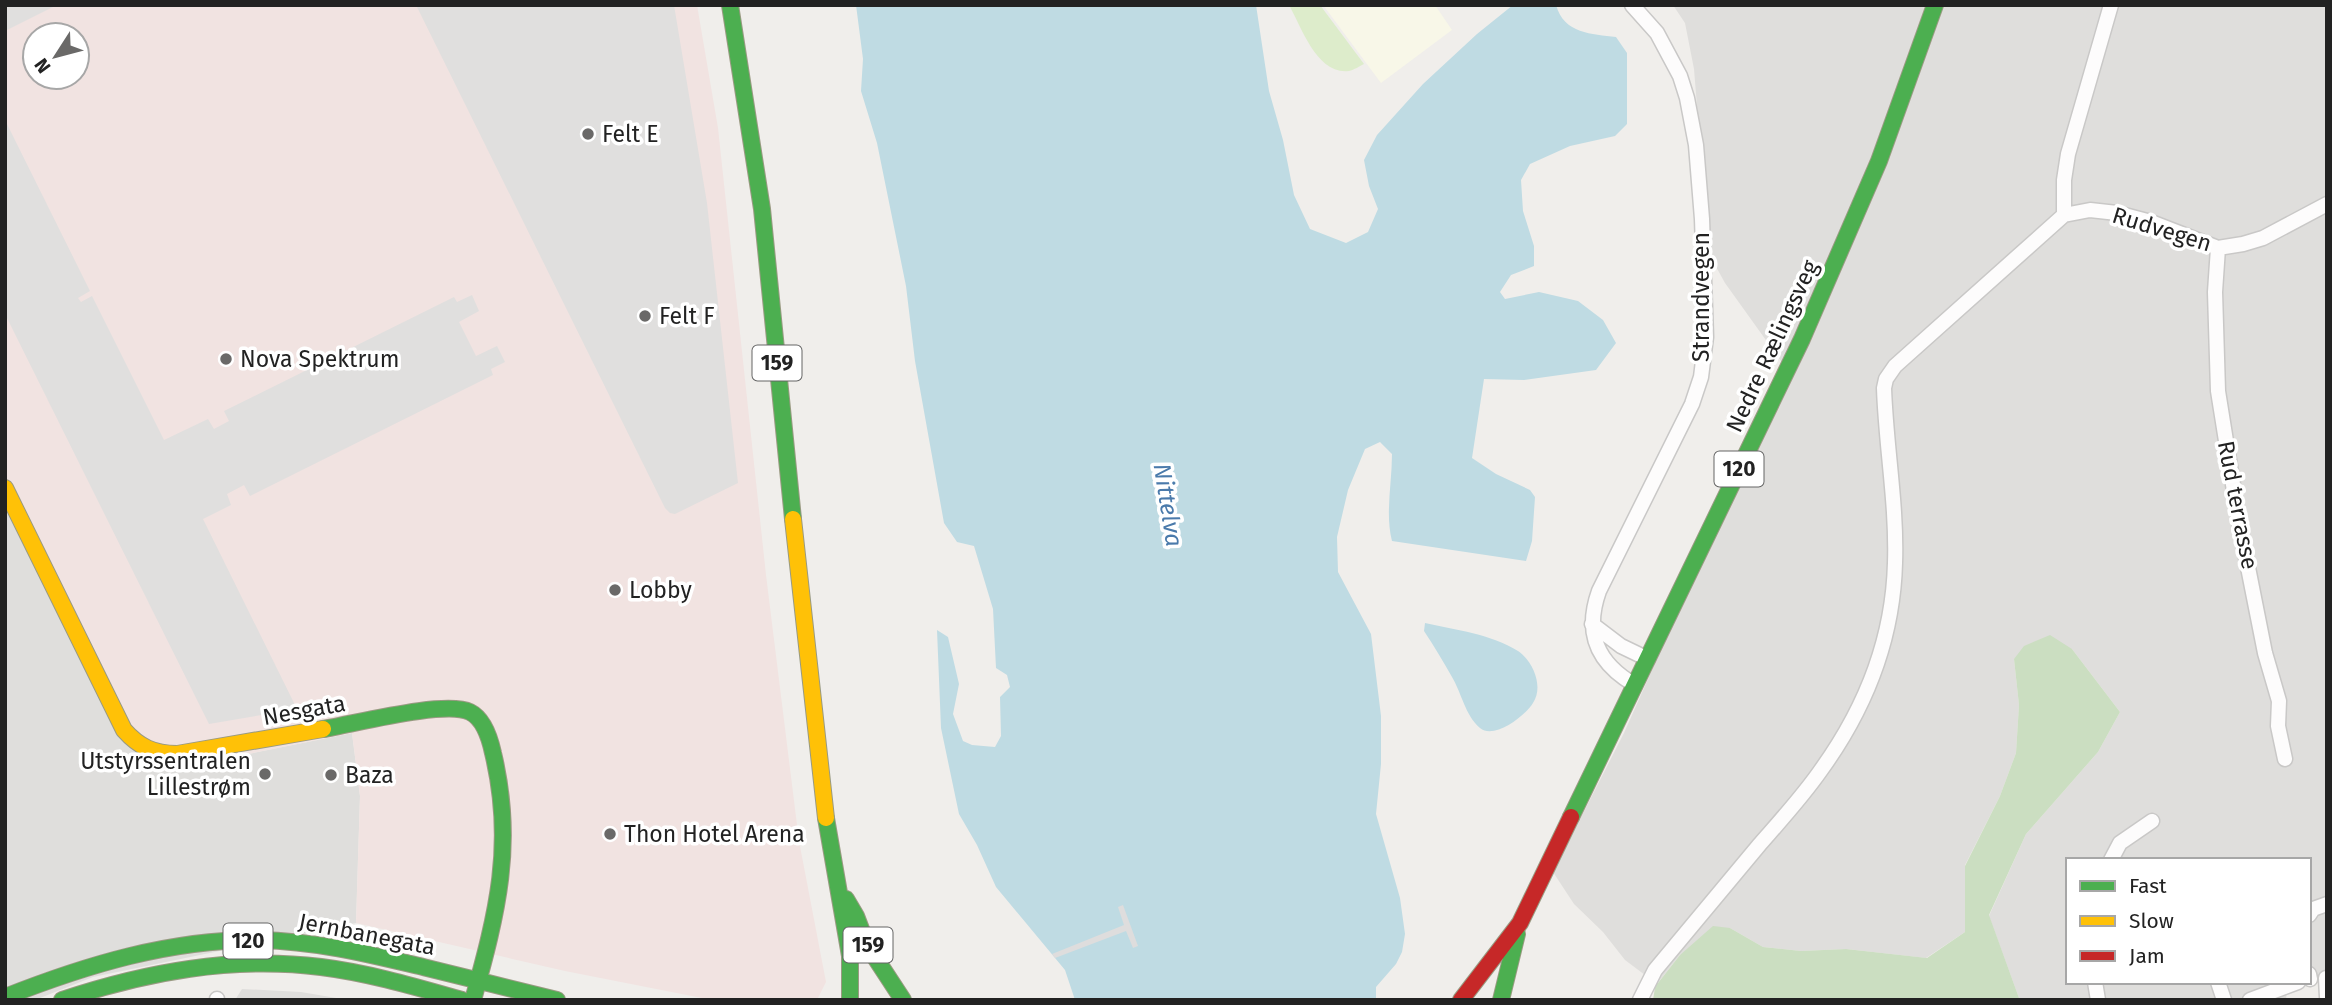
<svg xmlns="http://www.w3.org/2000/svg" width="2332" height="1005" viewBox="0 0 2332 1005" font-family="'Fira Sans',sans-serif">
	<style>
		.residential { fill: #dfdedc }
		.commercial { fill: #f1e3e1; fill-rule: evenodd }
		.education { fill: #f8f7e8 }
		.grass { fill: #ddeccb }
		.forest { fill: #cbdec1 }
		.parking { fill: #e0dfde }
		.water { fill: #bfdbe3 }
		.pier { fill: #dedddd }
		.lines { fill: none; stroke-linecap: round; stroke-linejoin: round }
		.street-casing { stroke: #c9c8c7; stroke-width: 17 }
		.fast-casing { stroke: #999a82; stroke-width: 18 }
		.slow-casing { stroke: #999a82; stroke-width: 18 }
		.jam-casing { stroke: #999a82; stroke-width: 18 }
		.street { stroke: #fdfcfc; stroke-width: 14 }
		.fast { stroke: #4caf50; stroke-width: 16 }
		.slow { stroke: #ffc107; stroke-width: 16 }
		.jam { stroke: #c62828; stroke-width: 16 }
		.poi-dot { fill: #6a6968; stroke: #fff; stroke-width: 2.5 }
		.labels { text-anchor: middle; stroke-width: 7; stroke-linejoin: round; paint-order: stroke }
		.shield { fill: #fff; stroke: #646464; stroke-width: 2 }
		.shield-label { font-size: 21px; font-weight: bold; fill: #222 }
		.poi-label { font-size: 23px; fill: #222; stroke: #fff; text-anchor: start }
		.street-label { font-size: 23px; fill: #222; stroke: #fff }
		.water-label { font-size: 24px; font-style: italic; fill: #4a7aab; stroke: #fff }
	</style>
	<rect width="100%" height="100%" fill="#f0eeeb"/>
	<path class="residential" d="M 1673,5 L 2327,5 L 2327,983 L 2309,982 L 2309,860 L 2068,860 L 2068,982 L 2307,982 L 2287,989 L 2286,1000 L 2017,1000 L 2019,998 L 1989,916 L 2026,834 L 2098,752 L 2120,712 L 2072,649 L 2014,659 L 2019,705 L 2016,753 L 2000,796 L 1965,865 L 1965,932 L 1926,958 L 1846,949 L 1801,951 L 1763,947 L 1730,928 L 1680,955 L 1657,984 L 1625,960 L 1603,932 L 1574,904 L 1553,872 L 1624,733 L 1786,368 L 1725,283 L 1709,254 L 1694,69 L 1685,23 Z
		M 5,495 L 151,766 L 179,768 L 352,733 L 360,796 L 356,923 L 93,977 L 35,1000 L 5,1000 Z
		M 242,989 L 301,992 L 348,1000 L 235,1000 Z"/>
	<path class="commercial" d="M 5,5 L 697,5 L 718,128 L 766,575 L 799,841 L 826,982 L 817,1000 L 712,1000 L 565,971 L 356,923 L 360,796 L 352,733 L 179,768 L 151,766 L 113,727 L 5,495 ZM 35,35 L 77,35 L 77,77 L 35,77 Z"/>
	<path class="education" d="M 1323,5 L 1435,5 L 1452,30 L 1381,83 Z"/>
	<path class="grass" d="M 1289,5 L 1320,5 L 1364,64 C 1360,66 1354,70 1349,71 C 1317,75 1302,28 1289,5 Z"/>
	<path class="forest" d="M 2050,635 L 2072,649 L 2120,712 L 2098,752 L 2026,834 L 1989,915 L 2019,998 L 1653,1000 L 1656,981 L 1658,983 L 1680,955 L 1713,926 L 1730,928 L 1763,947 L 1801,951 L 1846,949 L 1927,958 L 1965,932 L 1965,866 L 2000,796 L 2016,753 L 2019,705 L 2014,659 L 2024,646 Z"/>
	<path class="parking" d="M 5,5 L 57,5 L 5,31 Z
		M 416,5 L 674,5 L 707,203 L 738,483 L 675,514 L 670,513 L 665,508 Z
		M 5,120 L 90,291 L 78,298 L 81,302 L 92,296 L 164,440 L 208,419 L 214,429 L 229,421 L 224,411 L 454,297 L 457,302 L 472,295 L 479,311 L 459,322 L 476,356 L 497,346 L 505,362 L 491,369 L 493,375 L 250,496 L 244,485 L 227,494 L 231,505 L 203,519 L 297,709 L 209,724 L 90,485 L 5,314 Z"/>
	<path class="water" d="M 856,5 L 1256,5 L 1269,91 L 1283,140 L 1294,195 L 1310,229 L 1346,243 L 1368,232 L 1378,209 L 1369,186 L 1364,160 L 1377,135 L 1423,84 L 1477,34 L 1513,5 L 1556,5 C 1564,34 1592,34 1616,37 L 1627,53 L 1627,124 L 1615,136 L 1570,146 L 1530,164 L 1521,180 L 1523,211 L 1534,246 L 1534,266 L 1511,275 L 1500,292 L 1505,299 L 1539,292 L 1578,301 L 1603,320 L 1616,343 L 1596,370 L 1524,380 L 1484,379 L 1472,458 L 1496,474 L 1530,490 L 1535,497 L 1532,541 L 1526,561 L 1392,541 C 1385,514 1392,483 1392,454 L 1380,442 L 1365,449 L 1348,490 L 1337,537 L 1338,572 L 1371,634 L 1381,716 L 1381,764 L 1376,814 L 1400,898 L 1405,934 L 1402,952 L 1396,964 L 1376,987 L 1376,1000 L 1075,1000 L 1065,970 L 996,887 L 977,845 L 959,814 L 941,728 L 937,630 L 948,637 L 959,684 L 953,714 L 963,741 L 972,745 L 995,747 L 1001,736 L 1000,697 L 1010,687 L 1007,675 L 996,668 L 993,609 L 974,546 L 957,542 L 944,523 L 915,361 L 906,286 L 877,143 L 861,91 L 863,59 Z
		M 1425,623 C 1456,630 1491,634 1518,651 C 1533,661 1544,687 1533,703 C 1525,716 1494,740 1480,728 C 1465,715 1462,694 1452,677 C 1443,661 1434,646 1424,631 Z"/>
	<path class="pier" d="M 1123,905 L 1138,946 L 1133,948 L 1126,931 L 1055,958 L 1052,954 L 1124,925 L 1118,907 Z"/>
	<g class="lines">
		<defs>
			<path id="street" d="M 1632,5 L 1657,33 L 1680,76 L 1687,98 L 1696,145 L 1702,219 L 1706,337 L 1701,377 L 1692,404 L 1599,591 C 1584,633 1597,663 1635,685
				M 2064,215 L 2064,180 L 2068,154 L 2111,5
				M 2218,248 L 2215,292 L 2218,391 L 2239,522 L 2265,653 L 2279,701 L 2278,726 L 2285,759
				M 1592,624 L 1621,646 L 1648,659
				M 2111,860 L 2120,843 L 2152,821
				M 2309,915 L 2313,909 L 2327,904
				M 2309,974 L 2310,979
				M 2326,978 L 2327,997
				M 2095,982 L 2098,1000
				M 2218,982 L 2224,1000
				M 217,1000 L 217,999
				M 1640,1000 L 1655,970 C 1690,928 1725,886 1760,844 C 1781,820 1803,796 1821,770 C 1865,709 1893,639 1895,563 C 1897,505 1886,447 1884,388 L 1886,379 L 1895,366 L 2064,215 L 2090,210 L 2117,213 L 2151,222 L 2218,248 L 2243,244 L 2263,238 L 2327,204
				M 2250,1000 L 2298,982"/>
			<path id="fast" d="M 730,5 L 762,209 L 793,519
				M 323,729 C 354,724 445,700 470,712 C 484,719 490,739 493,753 C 515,844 497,913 473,1000
				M 1571,817 L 1802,339 L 1879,161 L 1935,5
				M 826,818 L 850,956 L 850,1000
				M 846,899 L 856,916 L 867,945 L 903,1000
				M 5,997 C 86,965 171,939 259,940 C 317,941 372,955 427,968 C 470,979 514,989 557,1000
				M 62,1000 C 146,972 232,956 321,967 C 369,973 416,987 462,1000
				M 1501,1000 L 1517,934"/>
			<path id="slow" d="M 5,488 L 124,730 C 139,747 154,754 177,754 L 323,729
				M 793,519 L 826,818"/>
			<path id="jam" d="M 1461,1000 L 1520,923 L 1571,817"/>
		</defs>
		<use href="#street" class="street-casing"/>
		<use href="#fast" class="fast-casing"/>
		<use href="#slow" class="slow-casing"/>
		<use href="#jam" class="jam-casing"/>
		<use href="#street" class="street"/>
		<use href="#fast" class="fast"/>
		<use href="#slow" class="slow"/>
		<use href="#jam" class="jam"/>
	</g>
	<g class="poi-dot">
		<circle cx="588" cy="134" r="7"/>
		<circle cx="645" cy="316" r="7"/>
		<circle cx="226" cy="359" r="7"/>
		<circle cx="615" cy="590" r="7"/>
		<circle cx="265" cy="774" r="7"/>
		<circle cx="331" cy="775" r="7"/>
		<circle cx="610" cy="834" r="7"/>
	</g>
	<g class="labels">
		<g class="shield">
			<rect x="752.5" y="345.5" width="49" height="35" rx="5"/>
			<rect x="1714.5" y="451.5" width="49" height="35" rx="5"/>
			<rect x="223.5" y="923.5" width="49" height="35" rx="5"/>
			<rect x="843.5" y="927.5" width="49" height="35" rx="5"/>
		</g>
		<g class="shield-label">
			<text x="777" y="370">159</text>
			<text x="1739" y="476">120</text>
			<text x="248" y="948">120</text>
			<text x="868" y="952">159</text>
		</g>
		<g class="poi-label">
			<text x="602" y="142">Felt E</text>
			<text x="659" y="324">Felt F</text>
			<text x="240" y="367">Nova Spektrum</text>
			<text x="629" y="598">Lobby</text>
			<text x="251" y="769" text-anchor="end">Utstyrssentralen<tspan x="251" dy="26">Lillestrøm</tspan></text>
			<text x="345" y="783">Baza</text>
			<text x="624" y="842">Thon Hotel Arena</text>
		</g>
		<g class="street-label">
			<text transform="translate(2162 229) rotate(17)" y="8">Rudvegen</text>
			<text transform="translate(1701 297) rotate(-90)" y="8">Strandvegen</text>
			<text transform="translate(1772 346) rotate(-65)" y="8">Nedre Rælingsveg</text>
			<text transform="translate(2238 505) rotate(79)" y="8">Rud terrasse</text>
			<text transform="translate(304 710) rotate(-10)" y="8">Nesgata</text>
			<text transform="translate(367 934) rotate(11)" y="8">Jernbanegata</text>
		</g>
		<g class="water-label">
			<text transform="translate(1168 505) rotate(81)" y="8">Nittelva</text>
		</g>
	</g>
	<rect width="2332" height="1005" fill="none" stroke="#222222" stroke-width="14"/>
	<rect x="2066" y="858" width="245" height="126" fill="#ffffff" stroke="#a7a7a7" stroke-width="2"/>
	<rect x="2080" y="881" width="35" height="10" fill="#4caf50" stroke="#a7a7a7" stroke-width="2"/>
	<text x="2129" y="893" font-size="21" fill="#222222">Fast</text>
	<rect x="2080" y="916" width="35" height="10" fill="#ffc107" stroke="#a7a7a7" stroke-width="2"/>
	<text x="2129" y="928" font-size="21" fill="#222222">Slow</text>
	<rect x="2080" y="951" width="35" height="10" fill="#c62828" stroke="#a7a7a7" stroke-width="2"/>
	<text x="2129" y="963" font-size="21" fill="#222222">Jam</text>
	<g transform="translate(56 56) rotate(234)"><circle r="33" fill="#ffffff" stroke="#a7a7a7" stroke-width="2"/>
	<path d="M0-5L12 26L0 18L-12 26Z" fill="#6a6968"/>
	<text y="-10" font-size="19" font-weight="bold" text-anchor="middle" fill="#222222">N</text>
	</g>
</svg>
